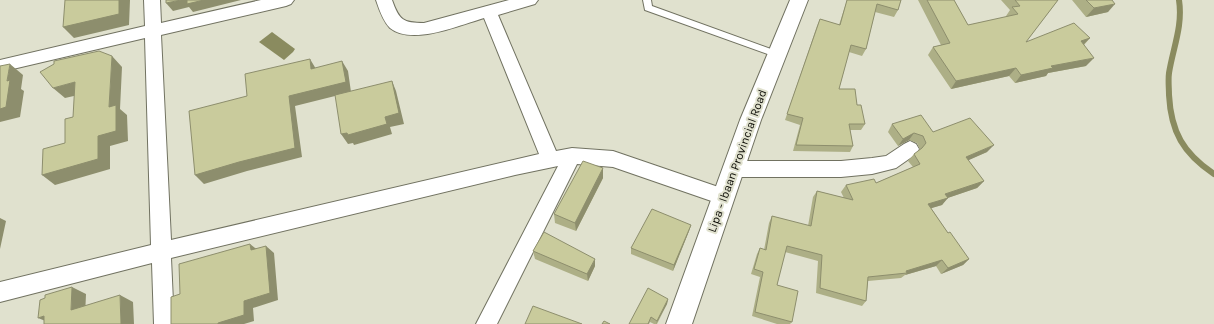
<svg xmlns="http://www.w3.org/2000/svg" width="1214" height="324" viewBox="0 0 1214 324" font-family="Karla,sans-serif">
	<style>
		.water { fill: #8a8b5f }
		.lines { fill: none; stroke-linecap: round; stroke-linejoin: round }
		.stream { stroke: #8a8b5f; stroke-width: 6 }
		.service-casing { stroke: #717261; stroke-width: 2 }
		.minor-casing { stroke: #717261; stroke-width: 2 }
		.secondary-casing { stroke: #717261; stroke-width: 2 }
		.service { fill: #fff; fill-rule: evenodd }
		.minor { fill: #fff; fill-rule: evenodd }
		.secondary { fill: #fff; fill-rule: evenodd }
		.wall { fill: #adaf86 }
		.shaded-wall { fill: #8d8e6d }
		.building { fill: #c9cb9c; stroke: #8d8e6d }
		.labels { text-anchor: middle; stroke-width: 4; stroke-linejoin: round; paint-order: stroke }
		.street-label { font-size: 12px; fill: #0c0c06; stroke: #e0e1ce }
	</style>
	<rect width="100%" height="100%" fill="#e0e1ce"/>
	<path class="water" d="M 272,32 L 295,49 L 293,52 L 284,60 L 259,42 Z"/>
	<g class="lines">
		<path class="stream" d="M 1179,0 C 1183,26 1173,48 1169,73 C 1168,80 1169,88 1169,95 C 1171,132 1183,153 1214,174"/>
		<defs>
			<path id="service" d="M 643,0 L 651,0 L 652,6 L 779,52 L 780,54 L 779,56 L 773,56 L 645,10 Z"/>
			<path id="minor" d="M 144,0 L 160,0 L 161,23 L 261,0 L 294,0 L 291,4 L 286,6 L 161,35 L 171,240 L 539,154 L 484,18 C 460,25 412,46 390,28 C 383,21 379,9 376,0 L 392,0 C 399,20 403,23 424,23 L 509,0 L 538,0 L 535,4 L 498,15 L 556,151 L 572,148 L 613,151 L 730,191 L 732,197 L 730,203 L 723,205 L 613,167 L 577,164 L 497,324 L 476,324 L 558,166 L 515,175 L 171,258 L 174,324 L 154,324 L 152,263 L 0,302 L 0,282 L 151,245 L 145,38 L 0,72 L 0,60 L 145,26 Z
				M 910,141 L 916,144 L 919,149 L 916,154 L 896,168 L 872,174 L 841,177 L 733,177 L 727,175 L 724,169 L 727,163 L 733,161 L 841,161 L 872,158 L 886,156 L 904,144 Z"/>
			<path id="secondary" d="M 790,0 L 808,0 L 761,120 L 692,324 L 666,324 L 740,120 Z"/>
		</defs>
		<use href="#service" class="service-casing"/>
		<use href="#minor" class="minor-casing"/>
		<use href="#secondary" class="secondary-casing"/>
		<use href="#service" class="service"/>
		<use href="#minor" class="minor"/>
		<use href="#secondary" class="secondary"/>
	</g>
	<path class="wall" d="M 847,0 L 901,0 L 898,10 L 894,17 L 875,12 L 866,49 L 862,56 L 849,52 L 839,89 L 857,105 L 865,124 L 861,130 L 850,130 L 853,146 L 850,152 L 793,151 L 800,125 L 785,120 L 817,26 L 820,19 L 839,25 Z
		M 918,0 L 954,0 L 968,25 L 1007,17 L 1006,16 L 1010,10 L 1001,0 L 1058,0 L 1026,42 L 1090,38 L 1084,45 L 1086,66 L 1048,73 L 1046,76 L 1015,83 L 1009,76 L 951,89 L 928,55 L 933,47 L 941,45 Z
		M 1072,0 L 1112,0 L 1108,12 L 1086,17 Z
		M 892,124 L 933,132 L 987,152 L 968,160 L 984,181 L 977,188 L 947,198 L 942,205 L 931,208 L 948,233 L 969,259 L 963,265 L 941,274 L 936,266 L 905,275 L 901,278 L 868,281 L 866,301 L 862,306 L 816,293 L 818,261 L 785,252 L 777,285 L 792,322 L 790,324 L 777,324 L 752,316 L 760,277 L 751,274 L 757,254 L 760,248 L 764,250 L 769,223 L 772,216 L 808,226 L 813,197 L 817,191 L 844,198 L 841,192 L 846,185 L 876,183 L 913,167 L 908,161 L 914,154 L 920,150 L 917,143 L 909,140 L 898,146 L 888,132 Z
		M 603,168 L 603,178 L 576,231 L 555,223 L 554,214 Z
		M 691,225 L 689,231 L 673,271 L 631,254 L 631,248 Z
		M 533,251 L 595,266 L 588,281 L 535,259 Z
		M 668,299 L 667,304 L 657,324 L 654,324 L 650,322 L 649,324 L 629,324 Z"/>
	<path class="shaded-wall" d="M 119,0 L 130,0 L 129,25 L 74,38 L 63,27 Z
		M 181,0 L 241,0 L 193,12 L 189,7 L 173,11 L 166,3 Z
		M 1115,4 L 1108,12 L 1086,17 L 1094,8 Z
		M 1090,38 L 1082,46 L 1081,41 Z
		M 112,56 L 122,67 L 120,109 L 127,115 L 128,141 L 110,146 L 110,169 L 55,185 L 42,175 L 98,136 L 109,107 Z
		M 1094,58 L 1086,66 L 1048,73 L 1046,76 L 1015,83 L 1021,75 L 1051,66 Z
		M 310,59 L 316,69 L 311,69 Z
		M 342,61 L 348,71 L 351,92 L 295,106 L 302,157 L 247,171 L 204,184 L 195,175 L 289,96 Z
		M 10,64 L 23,75 L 21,89 L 24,91 L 20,117 L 0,122 L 0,109 L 7,81 Z
		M 1016,68 L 1009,76 L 951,89 L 956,81 Z
		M 392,81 L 396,91 L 404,124 L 390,127 L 392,134 L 354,145 L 353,143 L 348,144 L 341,134 L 385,117 Z
		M 75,82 L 87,93 L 65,98 L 53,88 Z
		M 914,133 L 909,140 L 898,146 L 903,139 Z
		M 994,145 L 987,152 L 960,164 L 966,157 Z
		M 603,168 L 603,178 L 576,231 L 575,223 Z
		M 984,181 L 977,188 L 939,201 L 945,194 Z
		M 948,198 L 942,205 L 922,211 L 928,204 Z
		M 0,218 L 6,221 L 0,249 Z
		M 691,225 L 689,231 L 673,271 L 674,265 Z
		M 250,244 L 259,251 L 251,250 Z
		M 266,246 L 274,253 L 278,300 L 253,308 L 254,321 L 244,324 L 218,324 L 218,323 L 244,301 Z
		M 595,259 L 595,266 L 588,281 L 587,274 Z
		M 969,259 L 963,265 L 941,274 L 948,268 Z
		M 942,260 L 936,266 L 905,275 L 907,273 L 906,271 Z
		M 72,287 L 86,294 L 85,317 L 71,310 Z
		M 120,295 L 133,302 L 134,324 L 121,324 Z
		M 668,299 L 667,304 L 656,324 L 657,321 Z
		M 44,316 L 53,324 L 38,318 Z"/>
	<path class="building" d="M 65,0 L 119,0 L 119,14 L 63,27 Z
		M 166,0 L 181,0 L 166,3 Z
		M 187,0 L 204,0 L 187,4 Z
		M 847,0 L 901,0 L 898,10 L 877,4 L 866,49 L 851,45 L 839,89 L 855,89 L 857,105 L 861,105 L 865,124 L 849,124 L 853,146 L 796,145 L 803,118 L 787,114 L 820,19 L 840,25 Z
		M 927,0 L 954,0 L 968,25 L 1018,14 L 1012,7 L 1020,6 L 1015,0 L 1058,0 L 1026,42 L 1074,23 L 1090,38 L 1081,41 L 1094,58 L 1051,66 L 1053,68 L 1021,75 L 1016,68 L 956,81 L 933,47 L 950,43 Z
		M 1086,0 L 1112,0 L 1115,4 L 1094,8 Z
		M 99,51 L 112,56 L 109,107 L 116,105 L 116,131 L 98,136 L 98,159 L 42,175 L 43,149 L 65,143 L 65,119 L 73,117 L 75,82 L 53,88 L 40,72 L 54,64 L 54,61 Z
		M 310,59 L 311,69 L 342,61 L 346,82 L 289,96 L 295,148 L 239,162 L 195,175 L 189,111 L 247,96 L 245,74 Z
		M 10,64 L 7,81 L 10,80 L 6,107 L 0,109 L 0,66 Z
		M 392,81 L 399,113 L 385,117 L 387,124 L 348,135 L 347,133 L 341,134 L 335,95 Z
		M 921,115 L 933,132 L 970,118 L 994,145 L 966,157 L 984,181 L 945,194 L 948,198 L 928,204 L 948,233 L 950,232 L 969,259 L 948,268 L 942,260 L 906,271 L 907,273 L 868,277 L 866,301 L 820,288 L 822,255 L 787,246 L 777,285 L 798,291 L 792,322 L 755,312 L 763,272 L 754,269 L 760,248 L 766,250 L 772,216 L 811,226 L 817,191 L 853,200 L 846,185 L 874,179 L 876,183 L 920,164 L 914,154 L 922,148 L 926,143 L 923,136 L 914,133 L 903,139 L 892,124 Z
		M 583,161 L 603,168 L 575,223 L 554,214 Z
		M 652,209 L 691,225 L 674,265 L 631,248 Z
		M 544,232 L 595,259 L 587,274 L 533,251 Z
		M 250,244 L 251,250 L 266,246 L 270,293 L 244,301 L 244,315 L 218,323 L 218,324 L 171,324 L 171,297 L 180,294 L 179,264 Z
		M 72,287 L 71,310 L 120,295 L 121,324 L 44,324 L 44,316 L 38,318 L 40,300 L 45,298 L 45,295 Z
		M 648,288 L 668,299 L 657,321 L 651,317 L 648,324 L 629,324 Z
		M 533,306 L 582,324 L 525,324 Z
		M 604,321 L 610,324 L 602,324 Z"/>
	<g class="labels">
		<g class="street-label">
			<text transform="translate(737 161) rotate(-70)" y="4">Lipa - Ibaan Provincial Road</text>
		</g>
	</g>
</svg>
